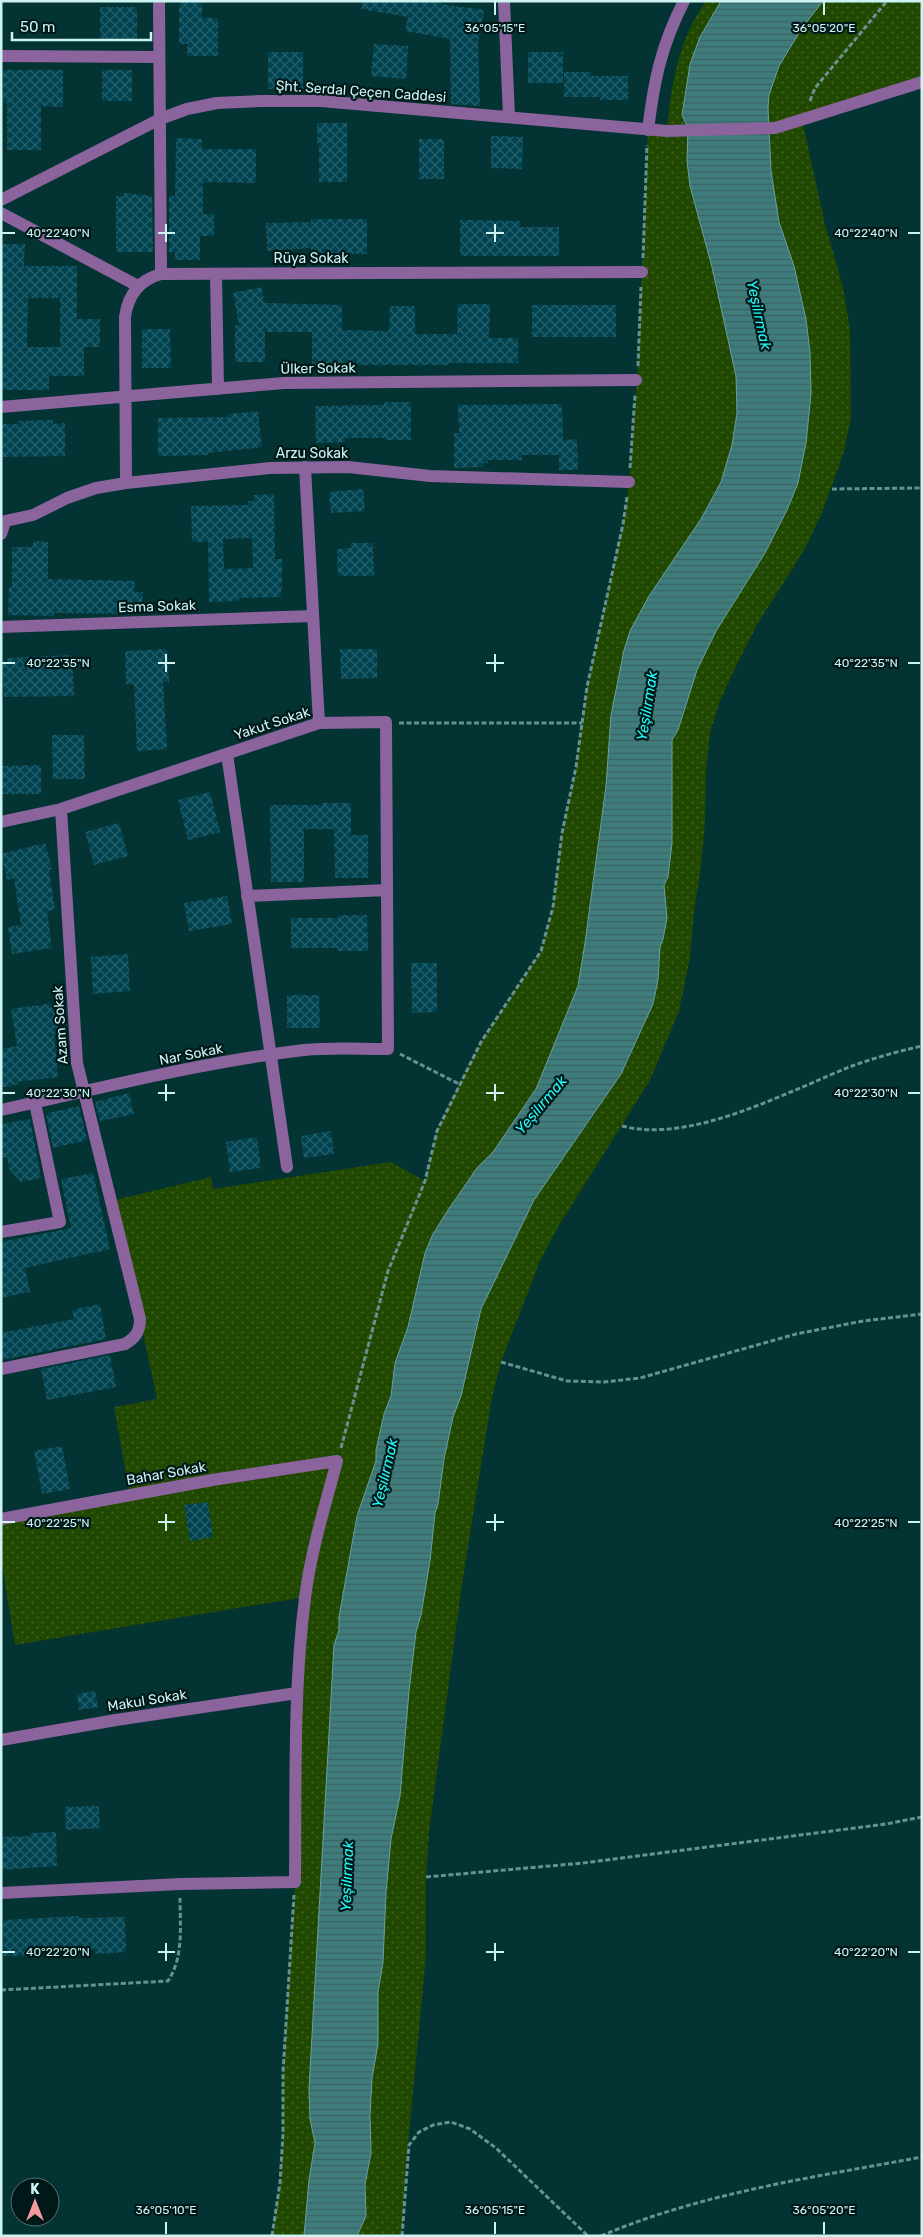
<svg xmlns="http://www.w3.org/2000/svg" width="923" height="2237" viewBox="0 0 923 2237" font-family="Rubik,sans-serif">
	<style>
		.grass { fill: url(#grass-dots) }
		.water { fill: url(#water-rules); stroke: #6aa0a0 }
		.building { fill: url(#building-cross-hatch); fill-rule: evenodd }
		.lines { fill: none; stroke-linecap: round; stroke-linejoin: round }
		.path { stroke: #679292; stroke-width: 3; stroke-dasharray: 5 2.5; stroke-linecap: butt }
		.minor { stroke: #8c649d; stroke-width: 12 }
		.ticks { fill: none; stroke: #cdf3f3; stroke-width: 2 }
		.labels { text-anchor: middle; stroke-width: 4.5; stroke-linejoin: round; paint-order: stroke }
		.street-label { font-size: 14px; fill: #cdf3f3; stroke: #011818 }
		.water-label { font-size: 15px; font-style: italic; fill: #22fcfc; stroke: #011818 }
		.ticks-label { font-size: 12px; text-anchor: middle; fill: #cdf3f3; stroke: #011818; stroke-width: 4.5; stroke-linejoin: round; paint-order: stroke }
	</style>
	<defs>
		<pattern id="grass-dots" width="8" height="8" patternUnits="userSpaceOnUse" patternTransform="scale(1.25)"><rect width="8" height="8" fill="#214800"/><path d="M2 2h.1M6 6h.1" fill="none" stroke="#406326" stroke-width="1.8" stroke-linecap="round"/></pattern>
		<pattern id="water-rules" width="6" height="5" patternUnits="userSpaceOnUse" patternTransform="scale(1.25)"><rect width="6" height="5" fill="#3f7c7c"/><path d="M0 2.5h6" fill="none" stroke="#3e6262"/></pattern>
		<pattern id="building-cross-hatch" width="8" height="8" patternUnits="userSpaceOnUse" patternTransform="scale(1.25)"><rect width="8" height="8" fill="#004350"/><path d="M0 0l8 8M0 8l8-8" fill="none" stroke="#245f6a"/></pattern>
	</defs>
	<rect width="100%" height="100%" fill="#043333"/>
	<path class="grass" d="M 706,1 L 721,1 L 700,37 L 690,64 L 682,115 L 688,128 L 687,161 L 690,186 L 712,267 L 736,376 L 737,413 L 732,445 L 721,482 L 701,519 L 649,596 L 624,650 L 611,715 L 606,786 L 585,943 L 578,986 L 536,1089 L 493,1152 L 477,1168 L 446,1213 L 432,1236 L 425,1253 L 408,1327 L 395,1363 L 391,1396 L 384,1414 L 376,1450 L 376,1461 L 357,1516 L 339,1617 L 339,1630 L 334,1645 L 309,2089 L 310,2119 L 315,2143 L 309,2180 L 308,2207 L 304,2236 L 272,2236 L 280,2183 L 283,2134 L 283,2072 L 295,1882 L 305,1597 L 15,1645 L 1,1558 L 1,1519 L 130,1495 L 114,1407 L 157,1399 L 140,1319 L 111,1201 L 211,1177 L 213,1189 L 391,1162 L 425,1181 L 437,1131 L 459,1084 L 481,1042 L 541,951 L 553,907 L 562,833 L 576,767 L 587,687 L 623,524 L 629,482 L 638,365 L 648,130 L 667,131 C 671,85 678,40 706,1 Z
		M 823,1 L 922,1 L 922,82 L 802,120 L 825,224 L 843,287 L 850,330 L 851,418 L 844,452 L 823,510 L 806,547 L 758,623 L 734,670 L 720,701 L 710,733 L 706,771 L 705,822 L 701,866 L 694,912 L 690,957 L 679,1011 L 650,1080 L 558,1227 L 540,1261 L 501,1362 L 492,1397 L 462,1584 L 429,1832 L 426,1877 L 426,1956 L 406,2166 L 402,2236 L 357,2236 L 366,2216 L 365,2184 L 371,2153 L 370,2115 L 372,2078 L 378,2044 L 378,1992 L 391,1839 L 400,1796 L 409,1691 L 416,1632 L 421,1615 L 430,1561 L 435,1513 L 438,1504 L 444,1459 L 453,1417 L 461,1396 L 481,1309 L 534,1200 L 595,1113 L 628,1060 L 653,1004 L 660,946 L 663,939 L 667,918 L 664,885 L 668,877 L 672,843 L 672,740 C 685,718 688,692 697,669 C 702,656 710,642 716,630 C 724,614 735,601 744,586 C 772,541 800,496 806,442 C 811,401 813,359 806,319 C 801,286 789,255 780,224 C 772,197 771,168 769,141 C 768,126 766,108 769,93 C 779,59 801,29 823,1 Z"/>
	<path class="water" d="M 721,1 L 823,1 L 802,28 L 779,66 L 769,95 L 768,108 L 771,171 L 779,222 L 794,266 L 806,319 L 810,352 L 811,394 L 806,443 L 798,483 L 787,510 L 765,553 L 716,631 L 697,670 L 678,730 L 672,740 L 672,843 L 668,877 L 664,885 L 667,918 L 663,939 L 660,947 L 658,980 L 653,1004 L 621,1074 L 534,1200 L 481,1309 L 461,1396 L 453,1417 L 444,1459 L 438,1504 L 435,1513 L 430,1561 L 421,1615 L 416,1632 L 409,1691 L 400,1796 L 391,1839 L 386,1893 L 383,1962 L 378,1992 L 378,2044 L 372,2078 L 370,2115 L 371,2153 L 365,2184 L 366,2216 L 357,2236 L 304,2236 L 309,2180 L 315,2143 L 310,2119 L 309,2089 L 334,1645 L 339,1630 L 339,1617 L 357,1516 L 376,1461 L 376,1450 L 384,1414 L 391,1396 L 395,1363 L 408,1327 L 425,1253 L 432,1236 L 446,1213 L 477,1168 L 493,1152 L 536,1089 L 578,986 L 585,943 L 606,786 L 611,715 L 624,650 L 630,631 L 649,596 L 701,519 L 721,482 L 732,445 L 737,413 L 736,376 L 712,267 L 690,186 L 687,161 L 688,128 L 682,115 L 690,64 L 700,37 Z"/>
	<path class="building" d="M 179,1 L 202,1 L 202,18 L 218,18 L 218,56 L 187,56 L 187,44 L 179,44 Z
		M 362,1 L 442,1 L 441,4 L 484,10 L 478,44 L 480,106 L 451,104 L 450,39 L 405,31 L 408,17 L 361,9 Z
		M 100,7 L 137,7 L 137,40 L 100,40 Z
		M 374,44 L 408,46 L 406,79 L 371,76 Z
		M 268,52 L 303,52 L 303,89 L 268,89 Z
		M 528,52 L 563,52 L 563,83 L 528,83 Z
		M 3,70 L 63,70 L 63,107 L 41,106 L 41,150 L 7,150 L 7,103 L 3,103 Z
		M 102,70 L 132,70 L 132,101 L 102,101 Z
		M 564,72 L 591,72 L 591,76 L 628,76 L 628,100 L 600,100 L 600,97 L 564,97 Z
		M 317,123 L 347,123 L 347,182 L 319,182 L 319,143 L 317,143 Z
		M 491,136 L 523,137 L 522,169 L 491,168 Z
		M 176,138 L 202,139 L 202,149 L 256,149 L 256,183 L 203,182 L 203,214 L 214,214 L 214,236 L 200,236 L 200,260 L 175,260 L 175,252 L 169,252 L 169,196 L 175,196 Z
		M 419,139 L 444,139 L 444,179 L 419,179 Z
		M 124,193 L 152,196 L 153,252 L 116,252 L 116,196 L 124,196 Z
		M 311,219 L 367,219 L 367,254 L 311,253 L 311,248 L 267,251 L 266,223 L 311,222 Z
		M 460,220 L 520,221 L 520,227 L 559,227 L 559,256 L 460,256 Z
		M 1,244 L 25,244 L 24,266 L 77,266 L 77,319 L 100,319 L 100,347 L 84,347 L 84,376 L 49,376 L 49,390 L 1,390 ZM 28,298 L 60,298 L 60,347 L 27,347 Z
		M 261,287 L 265,303 L 342,305 L 342,330 L 389,331 L 390,306 L 415,306 L 415,334 L 457,334 L 458,304 L 490,304 L 489,338 L 518,338 L 518,363 L 449,363 L 449,365 L 312,365 L 312,332 L 265,332 L 265,362 L 235,362 L 235,325 L 239,325 L 233,293 Z
		M 532,305 L 616,305 L 616,337 L 532,337 Z
		M 142,329 L 170,329 L 171,368 L 142,368 Z
		M 384,402 L 411,402 L 411,440 L 385,440 L 385,438 L 345,438 L 345,442 L 316,443 L 315,406 L 384,405 Z
		M 562,404 L 563,440 L 577,439 L 578,470 L 559,470 L 559,455 L 522,455 L 522,460 L 488,460 L 488,463 L 483,463 L 483,467 L 454,468 L 454,433 L 459,433 L 458,405 Z
		M 258,411 L 262,447 L 208,453 L 208,455 L 158,456 L 158,418 L 228,417 L 228,414 Z
		M 53,420 L 53,424 L 65,423 L 65,456 L 1,457 L 1,424 L 18,424 L 18,421 Z
		M 363,489 L 365,511 L 331,513 L 329,492 Z
		M 274,494 L 275,559 L 282,559 L 282,589 L 281,589 L 281,597 L 239,598 L 239,601 L 209,602 L 208,542 L 192,542 L 191,506 L 248,505 L 248,501 L 254,501 L 254,495 ZM 252,538 L 253,568 L 224,569 L 223,539 Z
		M 33,541 L 48,542 L 48,579 L 135,581 L 134,592 L 143,592 L 142,607 L 134,607 L 134,614 L 54,613 L 54,616 L 8,615 L 9,587 L 12,587 L 12,547 L 33,547 Z
		M 351,543 L 373,543 L 374,576 L 338,576 L 337,549 L 351,548 Z
		M 167,649 L 169,682 L 163,682 L 167,749 L 137,751 L 134,684 L 126,684 L 125,651 Z
		M 340,649 L 377,649 L 377,678 L 341,679 Z
		M 72,655 L 74,696 L 4,697 L 2,663 L 7,662 L 7,658 Z
		M 52,735 L 84,735 L 85,779 L 53,779 Z
		M 41,765 L 41,794 L 1,794 L 1,766 Z
		M 210,792 L 220,832 L 188,840 L 178,800 Z
		M 322,803 L 351,803 L 351,835 L 368,835 L 368,878 L 335,878 L 334,829 L 304,829 L 304,882 L 271,882 L 270,805 L 322,805 Z
		M 119,823 L 128,856 L 94,865 L 85,832 Z
		M 45,843 L 52,869 L 49,870 L 55,910 L 47,911 L 52,948 L 12,954 L 8,927 L 21,925 L 14,878 L 7,880 L 1,854 Z
		M 227,896 L 232,924 L 189,931 L 184,903 Z
		M 338,915 L 367,915 L 368,951 L 338,951 L 338,948 L 291,948 L 291,918 L 338,918 Z
		M 128,954 L 130,991 L 93,994 L 91,957 Z
		M 411,963 L 437,963 L 437,1012 L 412,1013 Z
		M 287,995 L 319,995 L 320,1028 L 287,1028 Z
		M 54,1003 L 58,1033 L 54,1034 L 58,1077 L 17,1082 L 18,1084 L 1,1088 L 1,1049 L 17,1046 L 11,1009 Z
		M 129,1093 L 134,1114 L 100,1121 L 95,1102 Z
		M 79,1106 L 87,1140 L 53,1148 L 46,1115 L 48,1115 L 48,1113 Z
		M 30,1119 L 41,1178 L 21,1182 L 9,1169 L 7,1157 L 1,1158 L 1,1124 Z
		M 331,1131 L 334,1154 L 304,1158 L 301,1136 Z
		M 257,1137 L 261,1168 L 230,1172 L 226,1142 Z
		M 93,1173 L 110,1249 L 25,1268 L 30,1292 L 1,1298 L 1,1242 L 71,1228 L 61,1179 Z
		M 100,1304 L 106,1339 L 1,1360 L 1,1333 L 74,1319 L 72,1310 Z
		M 110,1355 L 116,1387 L 47,1400 L 41,1369 Z
		M 62,1446 L 70,1489 L 42,1494 L 34,1451 Z
		M 208,1502 L 213,1537 L 190,1541 L 184,1505 Z
		M 95,1691 L 98,1707 L 79,1710 L 77,1694 Z
		M 99,1806 L 100,1828 L 66,1830 L 65,1807 Z
		M 56,1832 L 57,1866 L 1,1870 L 1,1837 L 31,1836 L 30,1833 Z
		M 79,1916 L 79,1918 L 125,1917 L 126,1952 L 95,1954 L 95,1950 L 31,1952 L 31,1956 L 4,1956 L 3,1920 Z"/>
	<g class="lines">
		<path class="path" d="M 810,101 L 815,88 L 887,1
			M 643,258 L 647,145
			M 638,366 L 641,287
			M 630,468 L 635,395
			M 832,489 L 922,488
			M 399,723 L 582,723
			M 400,1054 L 459,1084
			M 622,1126 C 692,1144 786,1092 852,1066 C 874,1058 899,1051 922,1046
			M 501,1362 L 567,1381 L 604,1382 L 640,1378 L 796,1334 L 863,1321 L 922,1314
			M 341,1448 L 388,1271 L 425,1181 L 437,1131 L 481,1042 L 541,951 L 553,907 L 562,833 L 576,767 L 587,687 L 623,524 L 627,497
			M 426,1877 L 583,1863 L 886,1824 L 922,1817
			M 1,1990 L 168,1981 C 184,1957 180,1925 180,1897
			M 272,2236 L 280,2183 L 283,2134 L 283,2072 L 294,1895
			M 402,2236 L 409,2145 L 419,2132 L 433,2125 L 451,2122 L 470,2129 L 496,2148 L 588,2236
			M 601,2236 C 701,2193 815,2177 922,2157"/>
		<path class="minor" d="M 159,1 L 161,274
			M 504,1 L 509,117
			M 1,56 L 159,57
			M 648,130 C 654,81 661,46 684,1
			M 1,200 L 160,119 L 187,109 L 217,103 L 261,101 L 321,101 L 667,131 L 775,128 L 922,82
			M 1,213 L 138,286
			M 216,274 L 218,389
			M 1,407 L 284,383 L 636,380
			M 305,467 L 319,723
			M 126,483 L 125,317 C 128,295 139,280 161,274 L 642,272
			M 1,522 L 33,515 L 67,498 L 96,488 L 126,483 L 270,468 L 348,467 L 430,476 L 629,482
			M 1,534 L 5,522
			M 1,627 L 313,616
			M 227,754 L 287,1167
			M 1,822 L 61,809 L 319,723 L 386,722 L 388,1049 C 360,1049 332,1047 304,1050 C 202,1062 102,1088 1,1110
			M 247,896 L 387,890
			M 1,1232 L 60,1222 L 35,1103
			M 1,1369 L 125,1344 C 135,1338 140,1332 140,1319 L 77,1063 L 61,809
			M 1,1519 L 212,1480 L 337,1461 C 325,1506 311,1551 305,1598 C 293,1692 296,1787 295,1882 L 180,1884 L 1,1893
			M 1,1740 L 116,1720 L 297,1693"/>
	</g>
	<path class="ticks" d="M 495,2 L 495,15M 824,2 L 824,15M 166,224 L 166,242M 495,224 L 495,242M 2,233 L 15,233M 158,233 L 175,233M 486,233 L 504,233M 908,233 L 920,233M 166,654 L 166,672M 495,654 L 495,672M 2,663 L 15,663M 158,663 L 175,663M 486,663 L 504,663M 908,663 L 920,663M 166,1084 L 166,1101M 495,1084 L 495,1101M 2,1093 L 15,1093M 158,1093 L 175,1093M 486,1093 L 504,1093M 908,1093 L 920,1093M 166,1514 L 166,1531M 495,1514 L 495,1531M 2,1522 L 15,1522M 158,1522 L 175,1522M 486,1522 L 504,1522M 908,1522 L 920,1522M 166,1943 L 166,1961M 495,1943 L 495,1961M 2,1952 L 15,1952M 158,1952 L 175,1952M 486,1952 L 504,1952M 908,1952 L 920,1952M 166,2222 L 166,2234M 495,2222 L 495,2234M 824,2222 L 824,2234"/>
	<g class="labels">
		<g class="street-label">
			<text transform="translate(361 91) rotate(4)" y="5">Şht. Serdal Çeçen Caddesi</text>
			<text x="311" y="263">Rüya Sokak</text>
			<text transform="translate(318 368) rotate(-1)" y="5">Ülker Sokak</text>
			<text x="312" y="458">Arzu Sokak</text>
			<text transform="translate(157 606) rotate(-2)" y="5">Esma Sokak</text>
			<text transform="translate(272 723) rotate(-18)" y="5">Yakut Sokak</text>
			<text transform="translate(60 1025) rotate(-94)" y="5">Azam Sokak</text>
			<text transform="translate(191 1054) rotate(-11)" y="5">Nar Sokak</text>
			<text transform="translate(166 1473) rotate(-10)" y="5">Bahar Sokak</text>
			<text transform="translate(147 1700) rotate(-9)" y="5">Makul Sokak</text>
		</g>
		<g class="water-label">
			<text transform="translate(759 315) rotate(78)" y="5">Yeşilırmak</text>
			<text transform="translate(647 706) rotate(-81)" y="5">Yeşilırmak</text>
			<text transform="translate(541 1105) rotate(-50)" y="5">Yeşilırmak</text>
			<text transform="translate(385 1473) rotate(-77)" y="5">Yeşilırmak</text>
			<text transform="translate(347 1876) rotate(-88)" y="5">Yeşilırmak</text>
		</g>
	</g>
	<g class="ticks-label">
		<text x="495" y="32">36°05'15"E</text>
		<text x="824" y="32">36°05'20"E</text>
		<text x="58" y="237">40°22'40"N</text>
		<text x="866" y="237">40°22'40"N</text>
		<text x="58" y="667">40°22'35"N</text>
		<text x="866" y="667">40°22'35"N</text>
		<text x="58" y="1097">40°22'30"N</text>
		<text x="866" y="1097">40°22'30"N</text>
		<text x="58" y="1527">40°22'25"N</text>
		<text x="866" y="1527">40°22'25"N</text>
		<text x="58" y="1956">40°22'20"N</text>
		<text x="866" y="1956">40°22'20"N</text>
		<text x="166" y="2214">36°05'10"E</text>
		<text x="495" y="2214">36°05'15"E</text>
		<text x="824" y="2214">36°05'20"E</text>
	</g>
	<rect width="923" height="2237" fill="none" stroke="#cdf3f3" stroke-width="5"/>
	<g transform="translate(35 2202)"><circle r="24" fill="#011818" stroke="#537070"/>
	<path d="M0-4L9 19L0 12L-9 19Z" fill="#f49aa1"/>
	<text y="-8" font-size="14" font-weight="bold" text-anchor="middle" fill="#cdf3f3">K</text>
	</g>
	<path d="M12 32v8h139v-8" fill="none" stroke="#cdf3f3" stroke-width="2.5"/>
	<text x="20" y="32" font-size="15" fill="#cdf3f3" stroke="#011818" stroke-width="4" paint-order="stroke">50 m</text>
</svg>
